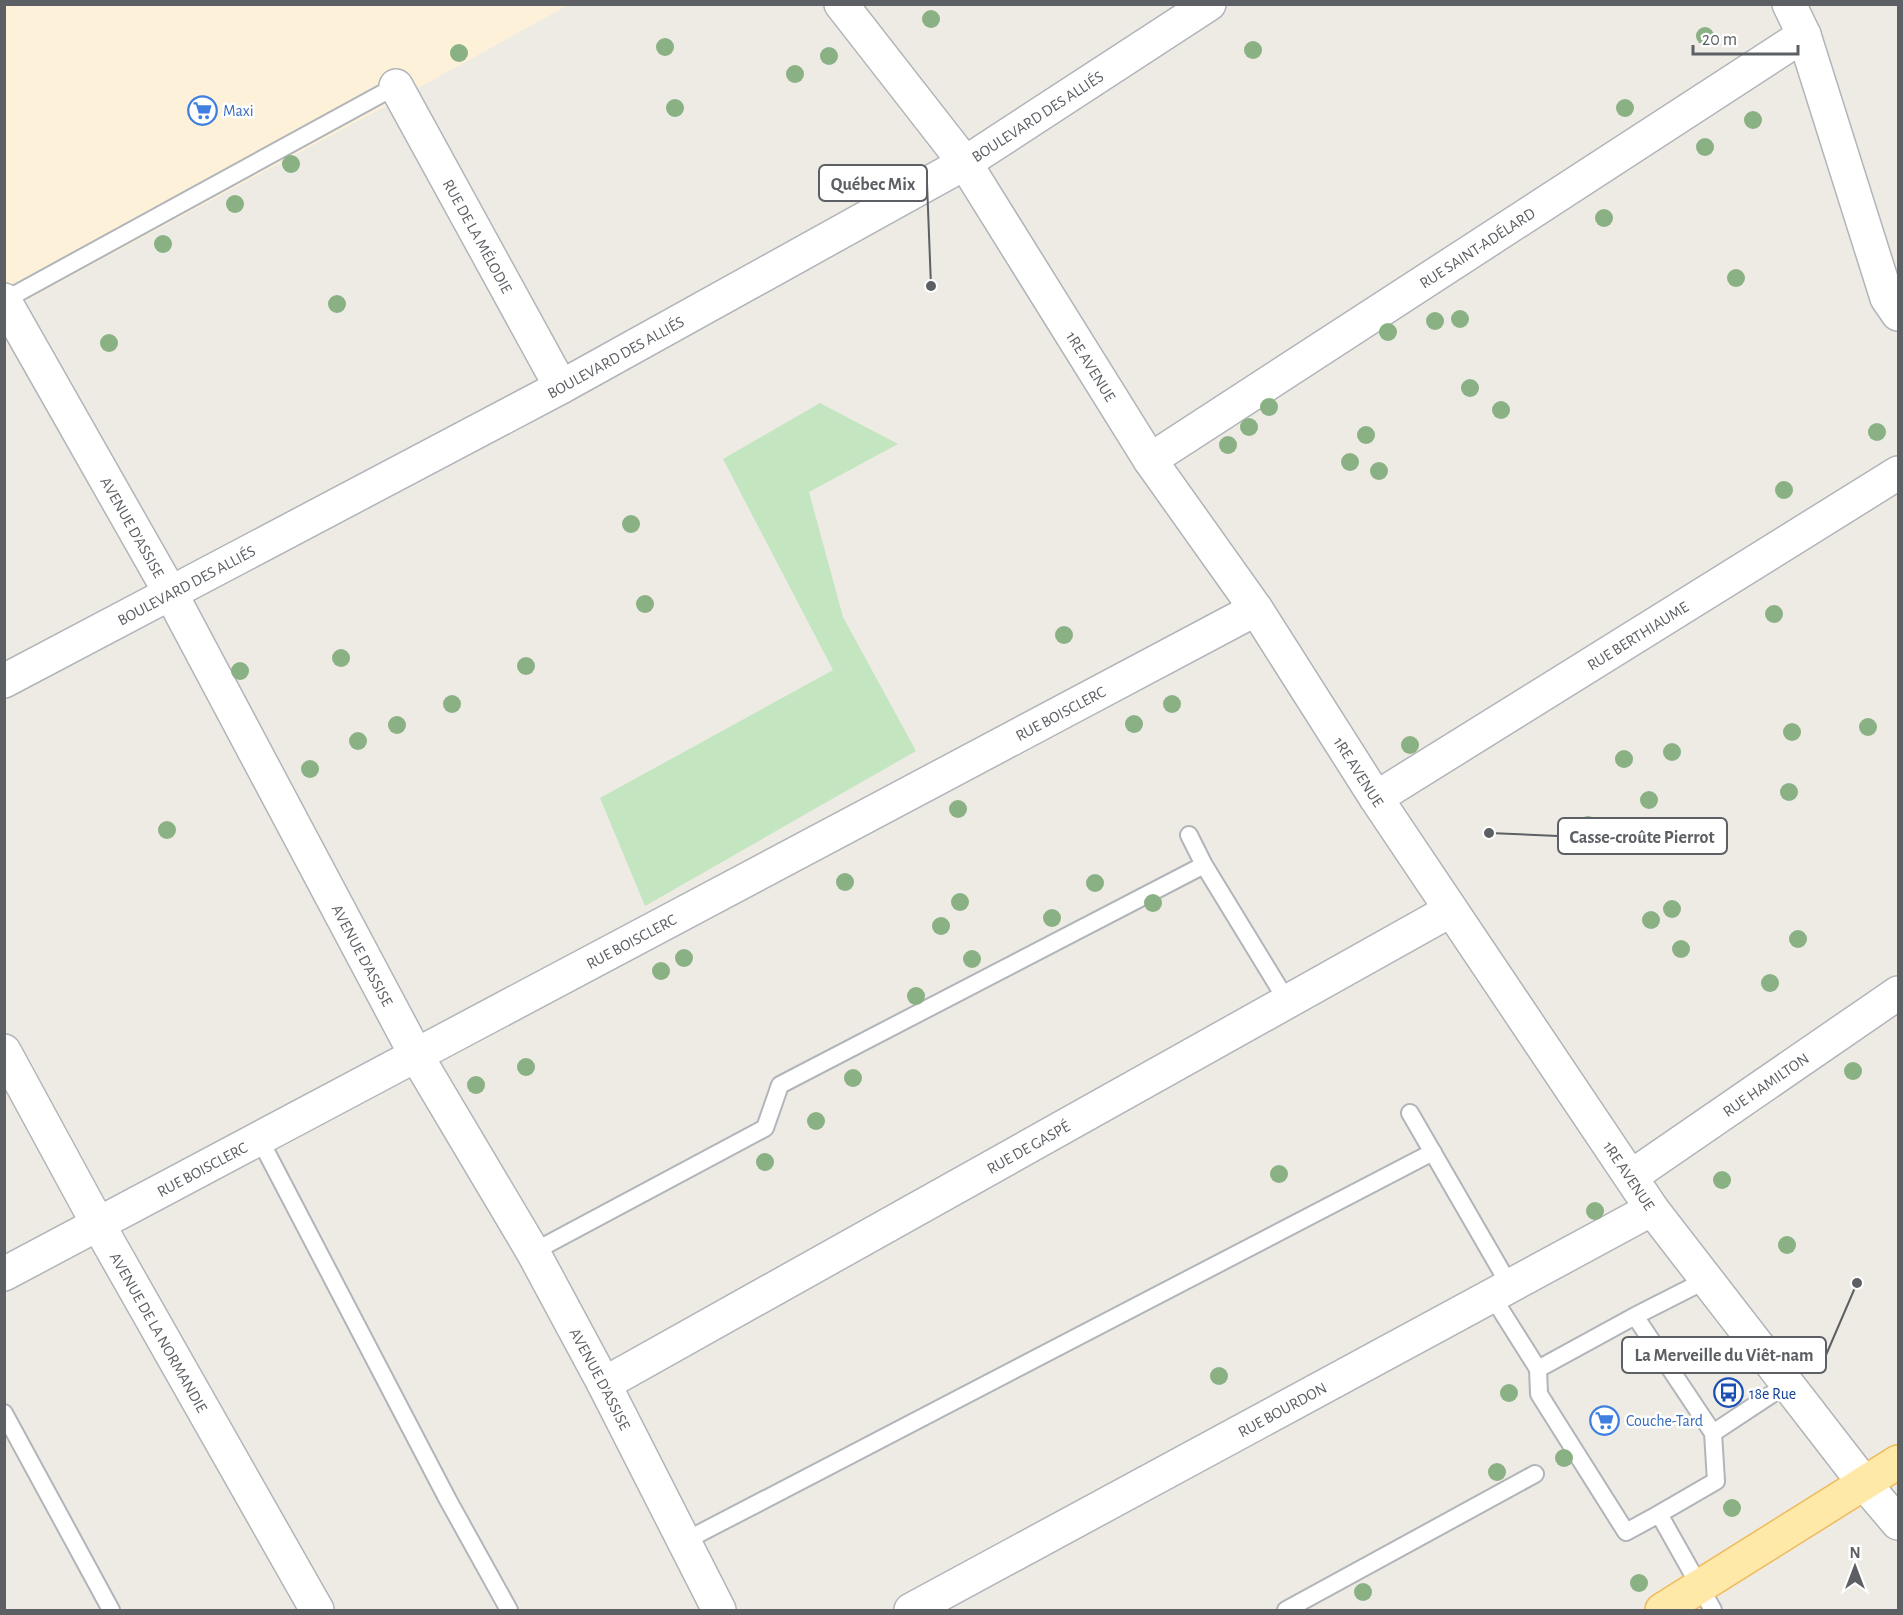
<svg xmlns="http://www.w3.org/2000/svg" width="1903" height="1615" viewBox="0 0 1903 1615" font-family="'Alegreya Sans',sans-serif">
	<style>
		.commercial { fill: #fdf2d9 }
		.green { fill: #c3e6c0 }
		.lines { fill: none; stroke-linecap: round; stroke-linejoin: round }
		.lane-casing { stroke: #b1b5b9; stroke-width: 20 }
		.street-casing { stroke: #b1b5b9; stroke-width: 36 }
		.secondary-casing { stroke: #b0b4b9; stroke-width: 36 }
		.primary-casing { stroke: #f0ba5b; stroke-width: 36 }
		.lane { stroke: #fff; stroke-width: 16 }
		.street { stroke: #fff; stroke-width: 33 }
		.secondary { stroke: #fff; stroke-width: 33 }
		.primary { stroke: #fee9a9; stroke-width: 33 }
		.tree { fill: #8ab184 }
		.labels { text-anchor: middle; stroke-width: 5; stroke-linejoin: round; paint-order: stroke }
		.shop-label { font-size: 16px; fill: #366cbe; stroke: #fff; text-anchor: start }
		.street-label { font-size: 16px; fill: #5c6064; stroke: #fff }
		.transit-label { font-size: 16px; fill: #164399; stroke: #fff; text-anchor: start }
		.leader { fill: none; stroke: #5c6064; stroke-width: 2 }
		.callout-dot { fill: #5c6064; stroke: #fff; stroke-width: 2 }
		.callout { fill: #fff; stroke: #5c6064; stroke-width: 2 }
		.callout-label { font-size: 18px; text-anchor: middle; font-weight: bold; fill: #5c6064 }
	</style>
	<rect width="100%" height="100%" fill="#eeebe4"/>
	<path class="commercial" d="M 4,5 L 568,5 L 402,97 L 10,309 L 4,300 Z"/>
	<path class="green" d="M 820,403 L 898,444 L 809,492 L 843,617 L 916,751 L 645,906 L 600,798 L 833,670 L 723,459 Z"/>
	<g class="lines">
		<defs>
			<path id="lane" d="M 5,300 L 396,86
				M 1189,835 L 1204,865 L 1287,1001
				M 1410,1113 L 1510,1286
				M 259,1138 L 448,1500 L 509,1610
				M 533,1252 L 765,1128 L 780,1085 L 1204,865
				M 1706,1280 L 1635,1316 L 1713,1433 L 1787,1384
				M 1492,1296 L 1538,1369 L 1539,1394 L 1626,1532 L 1659,1514
				M 1538,1369 L 1635,1316
				M 4,1413 L 111,1610
				M 1713,1433 L 1716,1481 L 1659,1514 L 1713,1610
				M 683,1542 L 1433,1152
				M 1286,1610 L 1535,1474"/>
			<g id="street">
				<path d="M 1789,4 L 1804,35 L 1887,298 L 1898,314"/>
				<path id="s1" d="M 396,86 L 561,387"/>
				<path id="s2" d="M 4,300 L 171,594 L 416,1055 L 533,1252 L 604,1384 L 719,1610"/>
				<path id="s3" d="M 1150,460 L 1804,35"/>
				<path id="s4" d="M 1376,798 L 1898,473"/>
				<path id="s5" d="M 4,1051 L 98,1224 L 317,1610"/>
				<path id="s6" d="M 1632,1176 L 1898,993"/>
				<path id="s7" d="M 4,1274 L 1256,609"/>
				<path id="s8" d="M 604,1384 L 1451,910"/>
				<path id="s9" d="M 911,1610 L 1652,1209"/>
			</g>
			<g id="secondary">
				<path id="s10" d="M 841,4 L 965,163 L 1150,460 L 1256,609 L 1376,798 L 1652,1209 L 1864,1483 L 1898,1523"/>
				<path id="s11" d="M 4,681 L 561,387 L 965,163 L 1209,4"/>
			</g>
			<path id="primary" d="M 1662,1610 L 1898,1462"/>
		</defs>
		<use href="#lane" class="lane-casing"/>
		<use href="#street" class="street-casing"/>
		<use href="#secondary" class="secondary-casing"/>
		<use href="#primary" class="primary-casing"/>
		<use href="#lane" class="lane"/>
		<use href="#street" class="street"/>
		<use href="#secondary" class="secondary"/>
		<use href="#primary" class="primary"/>
	</g>
	<g class="tree">
		<circle cx="931" cy="19" r="9"/>
		<circle cx="1705" cy="36" r="9"/>
		<circle cx="665" cy="47" r="9"/>
		<circle cx="1253" cy="50" r="9"/>
		<circle cx="459" cy="53" r="9"/>
		<circle cx="829" cy="56" r="9"/>
		<circle cx="795" cy="74" r="9"/>
		<circle cx="675" cy="108" r="9"/>
		<circle cx="1625" cy="108" r="9"/>
		<circle cx="1753" cy="120" r="9"/>
		<circle cx="1705" cy="147" r="9"/>
		<circle cx="291" cy="164" r="9"/>
		<circle cx="235" cy="204" r="9"/>
		<circle cx="1604" cy="218" r="9"/>
		<circle cx="163" cy="244" r="9"/>
		<circle cx="1736" cy="278" r="9"/>
		<circle cx="337" cy="304" r="9"/>
		<circle cx="1460" cy="319" r="9"/>
		<circle cx="1435" cy="321" r="9"/>
		<circle cx="1388" cy="332" r="9"/>
		<circle cx="109" cy="343" r="9"/>
		<circle cx="1470" cy="388" r="9"/>
		<circle cx="1269" cy="407" r="9"/>
		<circle cx="1501" cy="410" r="9"/>
		<circle cx="1249" cy="427" r="9"/>
		<circle cx="1877" cy="432" r="9"/>
		<circle cx="1366" cy="435" r="9"/>
		<circle cx="1228" cy="445" r="9"/>
		<circle cx="1350" cy="462" r="9"/>
		<circle cx="1379" cy="471" r="9"/>
		<circle cx="1784" cy="490" r="9"/>
		<circle cx="631" cy="524" r="9"/>
		<circle cx="645" cy="604" r="9"/>
		<circle cx="1774" cy="614" r="9"/>
		<circle cx="1064" cy="635" r="9"/>
		<circle cx="341" cy="658" r="9"/>
		<circle cx="526" cy="666" r="9"/>
		<circle cx="240" cy="671" r="9"/>
		<circle cx="452" cy="704" r="9"/>
		<circle cx="1172" cy="704" r="9"/>
		<circle cx="1134" cy="724" r="9"/>
		<circle cx="397" cy="725" r="9"/>
		<circle cx="1868" cy="727" r="9"/>
		<circle cx="1792" cy="732" r="9"/>
		<circle cx="358" cy="741" r="9"/>
		<circle cx="1410" cy="745" r="9"/>
		<circle cx="1672" cy="752" r="9"/>
		<circle cx="1624" cy="759" r="9"/>
		<circle cx="310" cy="769" r="9"/>
		<circle cx="1789" cy="792" r="9"/>
		<circle cx="1649" cy="800" r="9"/>
		<circle cx="958" cy="809" r="9"/>
		<circle cx="1588" cy="825" r="9"/>
		<circle cx="167" cy="830" r="9"/>
		<circle cx="845" cy="882" r="9"/>
		<circle cx="1095" cy="883" r="9"/>
		<circle cx="960" cy="902" r="9"/>
		<circle cx="1153" cy="903" r="9"/>
		<circle cx="1672" cy="909" r="9"/>
		<circle cx="1052" cy="918" r="9"/>
		<circle cx="1651" cy="920" r="9"/>
		<circle cx="941" cy="926" r="9"/>
		<circle cx="1798" cy="939" r="9"/>
		<circle cx="1681" cy="949" r="9"/>
		<circle cx="684" cy="958" r="9"/>
		<circle cx="972" cy="959" r="9"/>
		<circle cx="661" cy="971" r="9"/>
		<circle cx="1770" cy="983" r="9"/>
		<circle cx="916" cy="996" r="9"/>
		<circle cx="526" cy="1067" r="9"/>
		<circle cx="1853" cy="1071" r="9"/>
		<circle cx="853" cy="1078" r="9"/>
		<circle cx="476" cy="1085" r="9"/>
		<circle cx="816" cy="1121" r="9"/>
		<circle cx="765" cy="1162" r="9"/>
		<circle cx="1279" cy="1174" r="9"/>
		<circle cx="1722" cy="1180" r="9"/>
		<circle cx="1595" cy="1211" r="9"/>
		<circle cx="1787" cy="1245" r="9"/>
		<circle cx="1219" cy="1376" r="9"/>
		<circle cx="1509" cy="1393" r="9"/>
		<circle cx="1564" cy="1458" r="9"/>
		<circle cx="1497" cy="1472" r="9"/>
		<circle cx="1732" cy="1508" r="9"/>
		<circle cx="1639" cy="1583" r="9"/>
		<circle cx="1363" cy="1592" r="9"/>
	</g>
	<defs>
		<symbol id="supermarket-ring" viewBox="-11 -11 22 22"><circle r="9.5" fill="#fff" stroke="#3f7fe0" stroke-width="1.5"/><path d="M-6-5.5h2.5l.6 2H6L4.5 2H-2.5L-4.4-4H-6ZM-1.5 3.2a1.3 1.3 0 1 0 .1 0ZM3 3.2a1.3 1.3 0 1 0 .1 0Z" fill="#3f7fe0"/></symbol>
		<symbol id="bus-ring" viewBox="-11 -11 22 22"><circle r="9.5" fill="#fff" stroke="#1a4fb4" stroke-width="1.5"/><path d="M-5-6H5V4H4V6H2V4H-2V6H-4V4H-5ZM-3.5-4V0h7V-4ZM-3.5 1.2v1.5H-2V1.2ZM2 1.2v1.5H3.5V1.2Z" fill="#1a4fb4"/></symbol>
	</defs>
	<g fill-rule="evenodd">
		<use href="#supermarket-ring" x="186" y="94" width="33" height="33"/>
		<use href="#bus-ring" x="1712" y="1376" width="33" height="33"/>
		<use href="#supermarket-ring" x="1588" y="1404" width="33" height="33"/>
	</g>
	<g class="labels">
		<g class="shop-label">
			<text x="223" y="116">Maxi</text>
			<text x="1626" y="1426">Couche-Tard</text>
		</g>
		<g class="street-label">
			<text dy="6" stroke="none"><textPath href="#s11" startOffset="1178">BOULEVARD DES ALLIÉS</textPath></text>
			<text dy="6" stroke="none"><textPath href="#s1" startOffset="171">RUE DE LA MÉLODIE</textPath></text>
			<text dy="6" stroke="none"><textPath href="#s3" startOffset="390">RUE SAINT-ADÉLARD</textPath></text>
			<text dy="6" stroke="none"><textPath href="#s11" startOffset="692">BOULEVARD DES ALLIÉS</textPath></text>
			<text dy="6" stroke="none"><textPath href="#s10" startOffset="441">1RE AVENUE</textPath></text>
			<text dy="6" stroke="none"><textPath href="#s2" startOffset="261">AVENUE D'ASSISE</textPath></text>
			<text dy="6" stroke="none"><textPath href="#s11" startOffset="206">BOULEVARD DES ALLIÉS</textPath></text>
			<text dy="6" stroke="none"><textPath href="#s4" startOffset="308">RUE BERTHIAUME</textPath></text>
			<text dy="6" stroke="none"><textPath href="#s7" startOffset="1196">RUE BOISCLERC</textPath></text>
			<text dy="6" stroke="none"><textPath href="#s10" startOffset="927">1RE AVENUE</textPath></text>
			<text dy="6" stroke="none"><textPath href="#s7" startOffset="710">RUE BOISCLERC</textPath></text>
			<text dy="6" stroke="none"><textPath href="#s2" startOffset="747">AVENUE D'ASSISE</textPath></text>
			<text dy="6" stroke="none"><textPath href="#s6" startOffset="162">RUE HAMILTON</textPath></text>
			<text dy="6" stroke="none"><textPath href="#s8" startOffset="486">RUE DE GASPÉ</textPath></text>
			<text dy="6" stroke="none"><textPath href="#s7" startOffset="224">RUE BOISCLERC</textPath></text>
			<text dy="6" stroke="none"><textPath href="#s10" startOffset="1413">1RE AVENUE</textPath></text>
			<text dy="6" stroke="none"><textPath href="#s5" startOffset="321">AVENUE DE LA NORMANDIE</textPath></text>
			<text dy="6" stroke="none"><textPath href="#s2" startOffset="1233">AVENUE D'ASSISE</textPath></text>
			<text dy="6" stroke="none"><textPath href="#s9" startOffset="422">RUE BOURDON</textPath></text>
		</g>
		<g class="transit-label">
			<text x="1749" y="1399">18e Rue</text>
		</g>
	</g>
	<path class="leader" d="M931 286L927 183M1489 833L1558 836M1857 1283L1826 1355"/>
	<g class="callout-dot">
		<circle cx="931" cy="286" r="6"/>
		<circle cx="1489" cy="833" r="6"/>
		<circle cx="1857" cy="1283" r="6"/>
	</g>
	<g class="callout">
		<rect x="819" y="165" width="108" height="36" rx="6"/>
		<rect x="1558" y="818" width="169" height="36" rx="6"/>
		<rect x="1622" y="1337" width="204" height="36" rx="6"/>
	</g>
	<g class="callout-label">
		<text x="873" y="190">Québec Mix</text>
		<text x="1642" y="843">Casse-croûte Pierrot</text>
		<text x="1724" y="1361">La Merveille du Viêt-nam</text>
	</g>
	<rect width="1903" height="1615" fill="none" stroke="#5c6064" stroke-width="12"/>
	<g transform="translate(1855 1567)" stroke="#ffffff" stroke-width="4.5" paint-order="stroke">
	<path d="M0-4.5L10 22L0 15L-10 22Z" fill="#5c6064"/>
	<text y="-9" font-size="16" font-weight="bold" text-anchor="middle" fill="#5c6064">N</text>
	</g>
	<path d="M1693 45v9h105v-9" fill="none" stroke="#5c6064" stroke-width="3"/>
	<text x="1702" y="45" font-size="18" fill="#5c6064" stroke="#ffffff" stroke-width="4.5" paint-order="stroke">20 m</text>
</svg>
